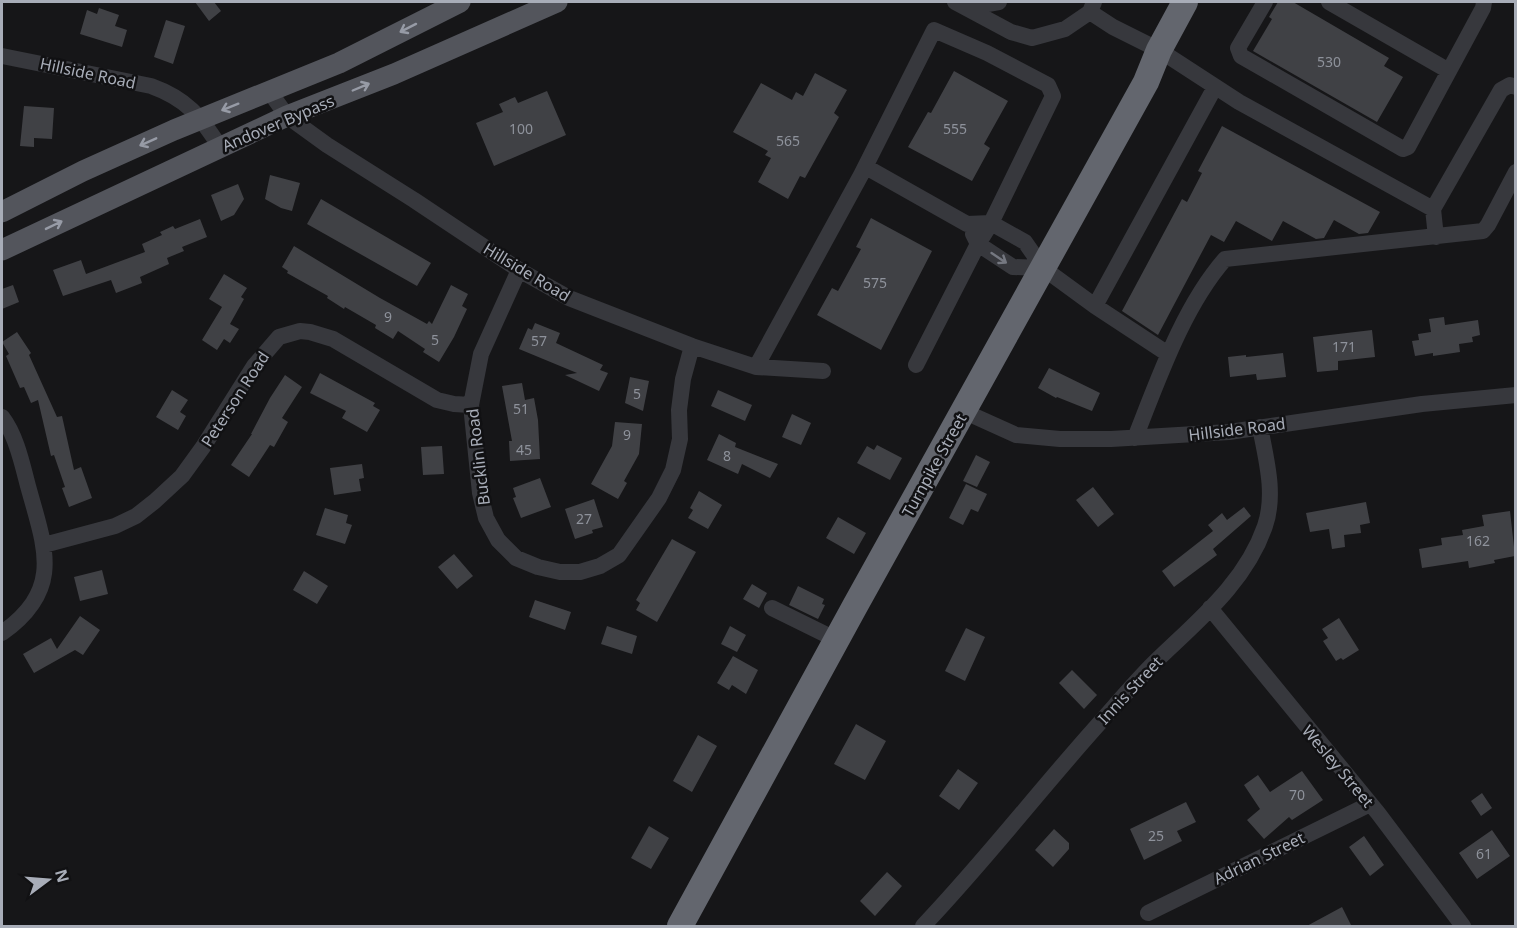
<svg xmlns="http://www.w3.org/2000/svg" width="1517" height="928" viewBox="0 0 1517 928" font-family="'Noto Sans',sans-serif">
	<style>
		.building { fill: #404145 }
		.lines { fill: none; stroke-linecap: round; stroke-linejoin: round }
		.minor { stroke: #37383d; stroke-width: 16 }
		.major { stroke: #53555c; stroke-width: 21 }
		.highway { stroke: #63666e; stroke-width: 26 }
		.oneway { stroke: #979ba6 }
		.oneway2 { stroke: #757881 }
		.labels { text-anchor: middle; stroke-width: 5; stroke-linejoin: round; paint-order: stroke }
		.number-label { font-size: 14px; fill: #8e929b }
		.street-label { font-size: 16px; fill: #a8adb8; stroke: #111113 }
	</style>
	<rect width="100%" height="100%" fill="#161618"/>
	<path class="building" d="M 195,2 L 214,2 L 221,11 L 209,21 Z
		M 1278,2 L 1293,2 L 1389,58 L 1384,66 L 1403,77 L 1377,122 L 1253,51 L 1272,19 L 1269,17 Z
		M 99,8 L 119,15 L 115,26 L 127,30 L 122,47 L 80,34 L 87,10 L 97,14 Z
		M 166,20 L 185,26 L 173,64 L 154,57 Z
		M 954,71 L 1008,101 L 984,144 L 990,148 L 972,181 L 908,147 L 928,112 L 931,113 Z
		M 815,73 L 847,90 L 834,113 L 839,117 L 805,178 L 800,176 L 788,199 L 758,182 L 771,158 L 765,155 L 768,151 L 733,132 L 761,83 L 792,100 L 796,92 L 803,96 Z
		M 547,91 L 566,135 L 494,166 L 476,123 L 503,112 L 499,104 L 515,97 L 518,103 Z
		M 24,106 L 54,108 L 52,139 L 34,138 L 34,147 L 20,146 Z
		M 1222,126 L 1380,212 L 1368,233 L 1359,234 L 1334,220 L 1324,238 L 1316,239 L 1283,221 L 1272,241 L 1236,221 L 1224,242 L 1211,235 L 1158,335 L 1122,311 L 1182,199 L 1187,202 L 1202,173 L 1198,171 Z
		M 270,175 L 300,183 L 292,211 L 281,208 L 265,199 Z
		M 238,184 L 244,199 L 234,215 L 221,221 L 211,195 Z
		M 321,199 L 431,263 L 417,286 L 307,224 Z
		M 871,218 L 932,251 L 881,350 L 817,315 L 832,288 L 838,291 L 861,249 L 856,247 Z
		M 200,219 L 207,237 L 182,247 L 184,251 L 167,258 L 169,264 L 140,277 L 142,283 L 116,293 L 111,280 L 63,296 L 53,270 L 81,260 L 86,274 L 145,252 L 142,244 L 162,235 L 160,232 L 173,226 L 175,229 Z
		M 294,246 L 380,298 L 427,324 L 429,321 L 432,324 L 451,285 L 468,294 L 462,306 L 467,309 L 454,337 L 439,362 L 423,352 L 425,349 L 398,331 L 393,339 L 375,328 L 376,325 L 345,307 L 344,309 L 327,298 L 328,296 L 287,273 L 288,271 L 282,267 Z
		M 224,274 L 247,288 L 241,297 L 244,299 L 230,324 L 239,329 L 230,343 L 224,339 L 217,350 L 202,340 L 222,307 L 209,299 Z
		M 13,285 L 19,302 L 2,309 L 2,289 Z
		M 1444,317 L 1445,325 L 1478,320 L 1480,335 L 1472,337 L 1473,342 L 1459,344 L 1460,352 L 1433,356 L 1433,353 L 1415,356 L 1412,341 L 1419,340 L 1418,334 L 1431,332 L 1429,319 Z
		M 535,323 L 560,333 L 556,343 L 603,365 L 600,370 L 608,373 L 599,391 L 565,375 L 577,373 L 519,349 L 528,328 L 532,330 Z
		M 1372,330 L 1375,357 L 1338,361 L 1338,370 L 1317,372 L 1313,337 Z
		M 17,332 L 31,353 L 29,355 L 57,417 L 62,416 L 74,470 L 81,467 L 92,498 L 69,507 L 62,488 L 65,487 L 54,455 L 51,456 L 38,400 L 31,403 L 24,387 L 20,388 L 6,356 L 9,354 L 2,342 Z
		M 1283,353 L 1286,377 L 1257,380 L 1256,374 L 1230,377 L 1228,357 L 1246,355 L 1246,357 Z
		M 1049,368 L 1100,393 L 1092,411 L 1057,397 L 1056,398 L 1038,388 Z
		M 320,373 L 375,403 L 373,406 L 380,410 L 367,432 L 342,418 L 346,411 L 310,393 Z
		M 285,375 L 302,387 L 282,418 L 288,422 L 274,447 L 270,445 L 249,477 L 231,465 L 252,434 L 251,434 L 270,398 Z
		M 630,377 L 649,381 L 643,411 L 625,403 Z
		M 522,383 L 525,400 L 534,398 L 538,420 L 540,459 L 510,461 L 509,441 L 512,441 L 502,386 Z
		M 172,390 L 188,400 L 180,412 L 186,416 L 178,430 L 156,417 Z
		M 718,390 L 752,405 L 745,421 L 711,406 Z
		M 792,414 L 811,423 L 801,445 L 782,437 Z
		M 615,422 L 642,424 L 639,454 L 624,481 L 627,483 L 618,499 L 591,484 L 612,446 Z
		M 719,434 L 736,443 L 735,447 L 778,464 L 770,478 L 742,464 L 738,474 L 707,460 Z
		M 877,445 L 902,458 L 890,480 L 857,463 L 867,446 L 874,450 Z
		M 442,446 L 444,474 L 423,475 L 421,447 Z
		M 976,455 L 990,462 L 977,487 L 963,481 Z
		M 362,464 L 364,478 L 359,479 L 361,491 L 334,495 L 330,468 Z
		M 540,478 L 551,507 L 521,518 L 513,498 L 516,497 L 513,488 Z
		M 966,484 L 987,494 L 978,512 L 971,509 L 963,525 L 949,518 Z
		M 1093,487 L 1114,514 L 1098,527 L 1076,500 Z
		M 699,491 L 722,505 L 708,529 L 688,518 L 693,510 L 690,508 Z
		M 594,499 L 603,527 L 592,530 L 593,533 L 575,539 L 565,509 Z
		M 1366,502 L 1370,523 L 1360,525 L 1361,533 L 1344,535 L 1345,547 L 1332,549 L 1329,529 L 1310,532 L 1306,513 Z
		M 1244,507 L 1251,516 L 1213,549 L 1217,555 L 1174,587 L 1162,571 L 1213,531 L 1208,525 L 1222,513 L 1227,520 Z
		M 325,508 L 348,515 L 346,523 L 352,525 L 345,544 L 316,535 Z
		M 1510,511 L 1515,556 L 1494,560 L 1495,563 L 1469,568 L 1468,561 L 1422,568 L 1419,549 L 1442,545 L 1441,538 L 1463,535 L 1462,530 L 1484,526 L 1482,515 Z
		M 838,517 L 866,533 L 854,554 L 826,538 Z
		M 672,539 L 696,552 L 657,622 L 636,610 L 640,603 L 636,600 Z
		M 454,554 L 473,576 L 457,589 L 438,567 Z
		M 102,570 L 108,594 L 80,601 L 74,577 Z
		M 304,571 L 328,586 L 317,604 L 293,590 Z
		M 752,584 L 767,593 L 759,608 L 743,599 Z
		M 798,586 L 824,599 L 822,604 L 825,605 L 818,619 L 789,605 Z
		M 535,600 L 571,612 L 565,630 L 529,617 Z
		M 80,616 L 100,630 L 83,655 L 75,650 L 34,673 L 23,654 L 51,638 L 57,649 Z
		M 1339,618 L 1359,650 L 1343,660 L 1341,658 L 1336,661 L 1323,641 L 1328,638 L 1322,629 Z
		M 607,626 L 637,636 L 632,654 L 601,644 Z
		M 730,626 L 746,635 L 737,652 L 721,644 Z
		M 966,628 L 985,637 L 965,681 L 945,671 Z
		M 733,656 L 758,670 L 746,694 L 732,685 L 729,690 L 717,683 Z
		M 1072,670 L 1097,695 L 1084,709 L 1059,683 Z
		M 856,724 L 886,741 L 865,780 L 834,764 Z
		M 698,735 L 717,746 L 692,792 L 673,781 Z
		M 958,769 L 978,783 L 959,810 L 939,796 Z
		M 1302,771 L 1323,800 L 1292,820 L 1289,817 L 1264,839 L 1247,820 L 1260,809 L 1244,785 L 1258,775 L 1270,792 Z
		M 1482,793 L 1492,808 L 1481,816 L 1471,801 Z
		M 1186,802 L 1196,822 L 1177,831 L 1182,841 L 1144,860 L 1130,829 Z
		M 649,826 L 669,838 L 651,869 L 631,858 Z
		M 1054,829 L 1069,843 L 1069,849 L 1053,867 L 1035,850 Z
		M 1492,830 L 1510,856 L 1477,879 L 1459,853 Z
		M 1364,836 L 1384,865 L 1370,876 L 1349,847 Z
		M 887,872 L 902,886 L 875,916 L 860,901 Z
		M 1342,907 L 1352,927 L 1305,927 Z"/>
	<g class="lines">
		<path class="minor" d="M 955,2 L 1011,32 L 1032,38 L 1065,29 L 1090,12 L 1094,2
			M 969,2 L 982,5 L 999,2
			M 1265,2 L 1238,48 L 1241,56 L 1403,149 L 1408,147 L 1483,8 L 1484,2
			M 1329,2 L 1449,71
			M 1090,12 L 1113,27 L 1159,50 L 1239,102 L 1433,209 L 1436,237
			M 2,56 L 151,86 C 187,99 200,116 220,147
			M 269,91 L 287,116 L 327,145 L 414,200 L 519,270 L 569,298 L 692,346 L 756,367 L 823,371
			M 866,167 L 967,224 L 991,223 L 1025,242 L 1043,268 L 1095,306 L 1168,354
			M 1433,209 L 1501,90 L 1510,85 L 1516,87
			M 973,234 L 978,244 L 1013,267 L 1043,268
			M 519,270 L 481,354 L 471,405 L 480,493 L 486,518 L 498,540 L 516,558 L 538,567 L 560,572 L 580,572 L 600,566 L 619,555 L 659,498 L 673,470 L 680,439 L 679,410 L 683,379 L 692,346
			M 1095,306 L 1215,87
			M 756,367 L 861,175 L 934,30 L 987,53 L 1048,85 L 1053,96 L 991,223 L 978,244 L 916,365
			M 963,411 L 1016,435 L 1060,439 L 1111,439 L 1229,432 L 1422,404 L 1516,395
			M 2,417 C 16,435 22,463 28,486 C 45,548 64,589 2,633
			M 1135,438 C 1158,380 1183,307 1225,259 L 1483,231 L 1488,225 L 1516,172
			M 44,545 L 115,526 L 136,516 L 155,501 L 182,476 L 203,447 L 254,366 L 279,337 L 300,331 L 310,332 L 333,339 L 437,400 L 454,404 L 471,405
			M 772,608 L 837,640
			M 1210,608 L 1378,813 L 1463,926
			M 1148,913 L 1370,804
			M 923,926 C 984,862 1037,793 1096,727 C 1115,706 1134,683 1154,663 C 1196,622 1245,584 1265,526 C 1276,494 1266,459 1260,427"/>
		<path class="major" d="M 2,212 L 83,171 L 174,130 L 339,63 L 460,2
			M 2,250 L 287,116 L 394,74 L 557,2"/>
		<path class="highway" d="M 680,926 L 855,606 L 1146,82 L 1159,50 L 1185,2"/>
	</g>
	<defs><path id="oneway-shaft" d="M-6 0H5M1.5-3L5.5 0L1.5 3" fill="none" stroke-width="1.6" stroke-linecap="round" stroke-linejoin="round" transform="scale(1.5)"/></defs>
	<g class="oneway">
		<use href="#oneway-shaft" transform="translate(408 28) rotate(153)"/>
		<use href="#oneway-shaft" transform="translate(361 87) rotate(-23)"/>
		<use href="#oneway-shaft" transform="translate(230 107) rotate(158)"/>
		<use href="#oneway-shaft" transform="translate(148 142) rotate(156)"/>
		<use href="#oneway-shaft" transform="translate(54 225) rotate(-26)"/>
	</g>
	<use class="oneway2" href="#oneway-shaft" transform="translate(999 258) rotate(34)"/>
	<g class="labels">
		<g class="number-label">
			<text x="1329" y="67">530</text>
			<text x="521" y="134">100</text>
			<text x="955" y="134">555</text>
			<text x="788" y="146">565</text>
			<text x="875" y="288">575</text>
			<text x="388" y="322">9</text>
			<text x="435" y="345">5</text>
			<text x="539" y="346">57</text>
			<text x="1344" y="352">171</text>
			<text x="637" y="399">5</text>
			<text x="521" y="414">51</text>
			<text x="627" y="440">9</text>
			<text x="524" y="455">45</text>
			<text x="727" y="461">8</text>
			<text x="584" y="524">27</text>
			<text x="1478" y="546">162</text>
			<text x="1297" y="800">70</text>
			<text x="1156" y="841">25</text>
			<text x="1484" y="859">61</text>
		</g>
		<g class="street-label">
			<text transform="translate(88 73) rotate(12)" y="6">Hillside Road</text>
			<text transform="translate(278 123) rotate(-23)" y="6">Andover Bypass</text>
			<text transform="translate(527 272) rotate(31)" y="6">Hillside Road</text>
			<text transform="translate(235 399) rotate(-57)" y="6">Peterson Road</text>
			<text transform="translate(1237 429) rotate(-7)" y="6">Hillside Road</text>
			<text transform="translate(478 457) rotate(-97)" y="6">Bucklin Road</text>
			<text transform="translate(934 465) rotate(-61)" y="6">Turnpike Street</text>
			<text transform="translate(1130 690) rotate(-47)" y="6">Innis Street</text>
			<text transform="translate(1338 766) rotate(50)" y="6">Wesley Street</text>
			<text transform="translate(1259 858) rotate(-26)" y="6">Adrian Street</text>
		</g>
	</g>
	<rect width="1517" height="928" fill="none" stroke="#a8adb8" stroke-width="6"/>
	<g transform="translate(48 880) rotate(74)" stroke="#111113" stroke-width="4.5" paint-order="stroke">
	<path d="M0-4.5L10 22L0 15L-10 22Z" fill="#a8adb8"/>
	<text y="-9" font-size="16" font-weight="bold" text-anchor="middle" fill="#a8adb8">N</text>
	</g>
</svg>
